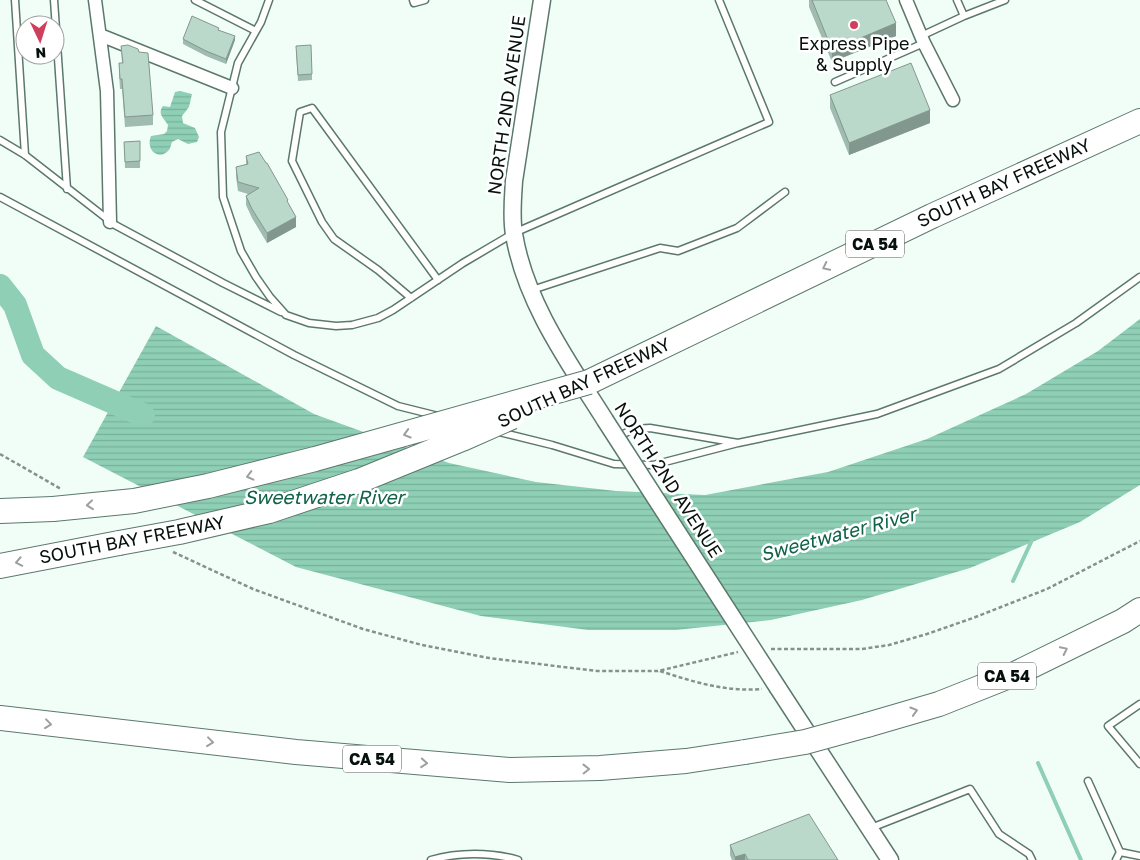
<svg xmlns="http://www.w3.org/2000/svg" width="1140" height="860" viewBox="0 0 1140 860" font-family="'Golos Text',sans-serif">
	<style>
		.water { fill: url(#water-rules) }
		.lines { fill: none; stroke-linecap: round; stroke-linejoin: round }
		.stream { stroke: #8ecfb5; stroke-width: 4 }
		.river { stroke: #8ecfb5; stroke-width: 24 }
		.service-casing { stroke: #5c786c; stroke-width: 9 }
		.minor-casing { stroke: #5c786c; stroke-width: 15 }
		.tertiary-casing { stroke: #5c786c; stroke-width: 19 }
		.motorway-casing { stroke: #5c786c; stroke-width: 26 }
		.path { stroke: #85918c; stroke-width: 2.5; stroke-dasharray: 4 2.5; stroke-linecap: butt }
		.service { stroke: #fff; stroke-width: 6 }
		.minor { stroke: #fff; stroke-width: 12 }
		.tertiary { stroke: #fff; stroke-width: 16 }
		.motorway { stroke: #fff; stroke-width: 24 }
		.tertiary-bridge-casing { stroke: #5c786c; stroke-width: 19; stroke-linecap: butt }
		.motorway-bridge-casing { stroke: #5c786c; stroke-width: 26; stroke-linecap: butt }
		.tertiary-bridge { stroke: #fff; stroke-width: 16 }
		.motorway-bridge { stroke: #fff; stroke-width: 24 }
		.wall { fill: #a0bbaf }
		.shaded-wall { fill: #82988e }
		.building { fill: #bad9cb; stroke: #82988e }
		.oneway { stroke: #9b9f9e }
		.poi-dot { fill: #cf3f5d; stroke: #fff; stroke-width: 2 }
		.labels { text-anchor: middle; stroke-width: 5; stroke-linejoin: round; paint-order: stroke }
		.shield { fill: #fff; stroke: #515855; stroke-width: 1 }
		.shield-label { font-size: 16px; font-weight: bold; fill: #06100c }
		.poi-label { font-size: 18px; fill: #06100c; stroke: #fff }
		.street-label { font-size: 18px; fill: #06100c; stroke: #fff }
		.water-label { font-size: 19px; font-style: italic; fill: #106249; stroke: #fff }
	</style>
	<defs>
		<pattern id="water-rules" width="6" height="5" patternUnits="userSpaceOnUse" patternTransform="scale(1.25)"><rect width="6" height="5" fill="#8ecfb5"/><path d="M0 2.5h6" fill="none" stroke="#79b19a"/></pattern>
	</defs>
	<rect width="100%" height="100%" fill="#f1fef8"/>
	<path class="water" d="M 180,91 L 192,94 L 189,107 L 182,116 L 183,123 L 195,128 L 199,137 L 197,142 L 188,144 L 178,139 L 172,142 C 171,144 171,147 169,150 C 160,161 145,151 151,136 L 164,134 L 167,131 L 168,125 C 164,118 157,114 163,106 L 170,107 L 175,92 Z
		M 1140,319 L 1140,485 L 1080,522 L 970,568 L 862,600 L 771,620 L 676,630 L 588,630 L 481,616 L 296,567 L 83,457 L 156,326 L 314,414 L 449,463 L 536,482 L 616,491 L 705,495 L 828,472 L 927,439 L 1026,394 L 1098,351 Z"/>
	<g class="lines">
		<path class="stream" d="M 1013,581 L 1032,540
			M 1038,763 L 1081,860"/>
		<path class="river" d="M 0,286 L 15,305 L 33,355 L 58,378 L 143,415"/>
		<defs>
			<path id="service" d="M 15,0 L 25,155
				M 54,0 L 67,189
				M 195,0 L 256,31
				M 269,0 L 261,22 L 238,63 L 221,132 L 223,197 L 241,251 L 256,277 L 270,297 L 286,315 L 309,323 L 336,326 L 352,325 L 378,318 L 393,310 L 463,263 L 514,233 L 769,122 L 719,0
				M 413,0 L 414,3 L 425,0
				M 964,16 L 1005,0
				M 921,36 L 964,16 L 957,0
				M 835,82 L 924,43
				M 0,140 L 25,155 L 115,225 L 223,283 L 281,312
				M 0,197 L 294,355 L 398,406 L 438,416
				M 532,290 L 660,248 L 678,251 L 737,228 L 785,192
				M 411,298 L 378,270 L 334,239 L 322,222 L 292,161 L 300,112 L 312,108 L 438,280
				M 499,432 L 552,445 L 614,464 L 653,465 L 738,443
				M 618,437 L 633,429 L 650,428 L 738,443 L 877,414 L 999,369 L 1076,323 L 1140,277
				M 1140,704 L 1108,726 L 1140,764
				M 1088,781 L 1120,852 L 1116,860
				M 871,828 L 970,789 L 999,834 L 1029,854 L 1032,860
				M 1120,852 L 1140,856
				M 431,860 C 458,852 491,852 518,860"/>
			<path id="minor" d="M 95,0 L 107,91 L 110,222
				M 906,0 L 924,43 L 953,100
				M 100,35 L 232,88"/>
			<path id="tertiary" d="M 542,0 L 514,181 C 513,198 511,217 514,234 C 525,302 569,363 605,420
				M 778,688 L 890,860"/>
			<g id="motorway">
				<path id="s1" d="M 589,382 L 932,216 L 1140,121"/>
				<path d="M 0,511 L 53,509"/>
				<path d="M 0,566 L 119,543"/>
				<path d="M 0,718 L 296,752 L 510,770 L 600,768 L 686,761 L 745,752"/>
				<path d="M 867,725 L 939,704 L 1017,673 L 1123,621 L 1140,610"/>
			</g>
		</defs>
		<use href="#service" class="service-casing"/>
		<use href="#minor" class="minor-casing"/>
		<use href="#tertiary" class="tertiary-casing"/>
		<use href="#motorway" class="motorway-casing"/>
		<path class="path" d="M 0,454 L 61,489
			M 173,552 L 253,589 L 363,629 L 422,645 L 489,658 L 597,671 L 658,671 L 738,652
			M 771,649 L 862,649 L 889,645 L 927,634 L 973,618 L 1047,589 L 1140,541
			M 660,671 C 694,682 725,692 762,689"/>
		<use href="#service" class="service"/>
		<use href="#minor" class="minor"/>
		<use href="#tertiary" class="tertiary"/>
		<use href="#motorway" class="motorway"/>
		<defs>
			<path id="tertiary-bridge" d="M 605,420 L 778,688"/>
			<path id="motorway-bridge" d="M 53,509 L 134,501 L 208,486 L 315,459 L 589,382
				M 119,543 L 179,532 L 269,511 L 359,481 L 462,439 L 512,417
				M 745,752 L 805,742 L 867,725"/>
		</defs>
		<use href="#tertiary-bridge" class="tertiary-bridge-casing"/>
		<use href="#motorway-bridge" class="motorway-bridge-casing"/>
		<use href="#tertiary-bridge" class="tertiary-bridge"/>
		<use href="#motorway-bridge" class="motorway-bridge"/>
	</g>
	<path class="wall" d="M 809,0 L 886,0 L 896,36 L 832,62 L 809,7 Z
		M 219,30 L 235,40 L 226,64 L 206,56 L 183,44 L 183,39 Z
		M 121,46 L 153,115 L 153,125 L 125,127 L 122,89 L 120,89 L 119,73 L 119,63 L 122,63 Z
		M 296,52 L 312,74 L 312,80 L 298,81 Z
		M 830,95 L 930,123 L 849,155 L 830,108 Z
		M 140,141 L 140,168 L 125,168 L 124,142 Z
		M 246,156 L 288,204 L 296,227 L 267,243 L 252,218 L 246,205 L 246,196 L 248,194 L 238,191 L 236,177 L 236,167 L 246,165 Z
		M 730,845 L 838,860 L 732,860 L 730,855 Z"/>
	<path class="shaded-wall" d="M 896,23 L 896,36 L 832,62 L 832,50 Z
		M 235,36 L 235,40 L 226,64 L 226,59 Z
		M 930,110 L 930,123 L 849,155 L 849,143 Z
		M 296,217 L 296,227 L 267,243 L 267,233 Z
		M 745,854 L 745,860 L 735,860 L 735,857 Z"/>
	<path class="building" d="M 812,0 L 886,0 L 896,23 L 832,50 Z
		M 192,16 L 219,28 L 218,30 L 235,36 L 226,59 L 206,51 L 183,39 Z
		M 128,45 L 138,49 L 139,52 L 148,53 L 153,115 L 125,117 L 122,79 L 120,79 L 119,63 L 123,63 L 121,46 Z
		M 311,45 L 312,74 L 298,75 L 296,46 Z
		M 911,63 L 930,110 L 849,143 L 830,95 Z
		M 140,141 L 140,161 L 125,162 L 124,142 Z
		M 259,152 L 266,163 L 267,163 L 288,200 L 287,201 L 296,217 L 267,233 L 252,209 L 246,196 L 259,188 L 238,182 L 236,167 L 248,164 L 246,156 Z
		M 809,814 L 838,860 L 748,860 L 745,854 L 735,857 L 730,845 Z"/>
	<defs><path id="oneway-chevron" d="M-2-3.5L2.5 0L-2 3.5" fill="none" stroke-width="1.6" stroke-linecap="round" stroke-linejoin="round" transform="scale(1.25)"/></defs>
	<g class="oneway">
		<use href="#oneway-chevron" transform="translate(826 267) rotate(154)"/>
		<use href="#oneway-chevron" transform="translate(407 434) rotate(164)"/>
		<use href="#oneway-chevron" transform="translate(250 476) rotate(166)"/>
		<use href="#oneway-chevron" transform="translate(90 505) rotate(174)"/>
		<use href="#oneway-chevron" transform="translate(19 562) rotate(169)"/>
		<use href="#oneway-chevron" transform="translate(1064 650) rotate(-26)"/>
		<use href="#oneway-chevron" transform="translate(914 711) rotate(-17)"/>
		<use href="#oneway-chevron" transform="translate(48 724) rotate(7)"/>
		<use href="#oneway-chevron" transform="translate(210 742) rotate(7)"/>
		<use href="#oneway-chevron" transform="translate(424 763) rotate(4)"/>
		<use href="#oneway-chevron" transform="translate(586 769) rotate(-1)"/>
	</g>
	<circle class="poi-dot" cx="854" cy="25" r="5"/>
	<g class="labels">
		<g class="shield">
			<rect x="846" y="230.5" width="58" height="27" rx="4"/>
			<rect x="978" y="662.5" width="58" height="27" rx="4"/>
			<rect x="343" y="745.5" width="58" height="27" rx="4"/>
		</g>
		<g class="shield-label">
			<text x="875" y="250">CA 54</text>
			<text x="1007" y="682">CA 54</text>
			<text x="372" y="765">CA 54</text>
		</g>
		<g class="poi-label">
			<text x="854" y="50">Express Pipe<tspan x="854" dy="21">&amp; Supply</tspan></text>
		</g>
		<g class="street-label">
			<text transform="translate(507 105) rotate(-82)" y="6">NORTH 2ND AVENUE</text>
			<text dy="6" stroke="none"><textPath href="#s1" startOffset="460">SOUTH BAY FREEWAY</textPath></text>
			<text transform="translate(584 383) rotate(-25)" y="6">SOUTH BAY FREEWAY</text>
			<text transform="translate(668 480) rotate(57)" y="6">NORTH 2ND AVENUE</text>
			<text transform="translate(132 540) rotate(-11)" y="6">SOUTH BAY FREEWAY</text>
		</g>
		<g class="water-label">
			<text x="324" y="504">Sweetwater River</text>
			<text transform="translate(838 534) rotate(-15)" y="7">Sweetwater River</text>
		</g>
	</g>
	<g transform="translate(40 40) rotate(176)"><circle r="24" fill="#ffffff" stroke="#9b9f9e"/>
	<path d="M0-4L9 19L0 12L-9 19Z" fill="#cf3f5d"/>
	<text y="-8" font-size="14" font-weight="bold" text-anchor="middle" fill="#06100c">N</text>
	</g>
</svg>
